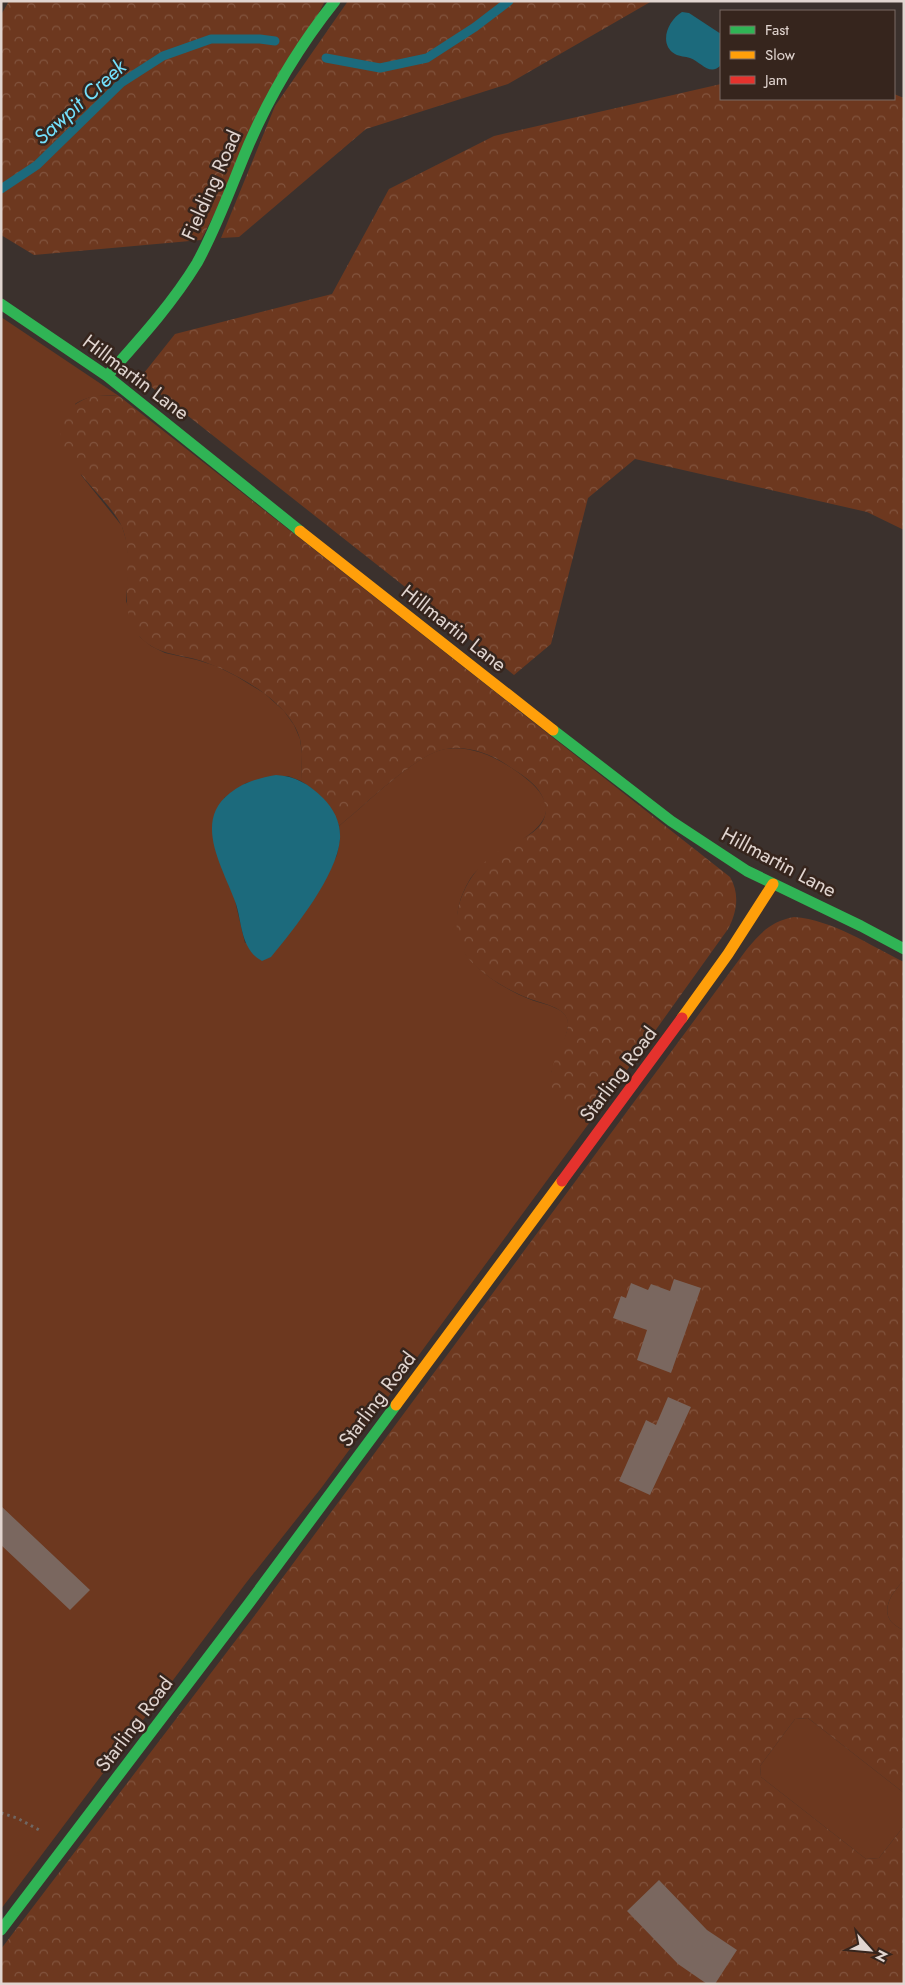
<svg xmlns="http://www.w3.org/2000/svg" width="905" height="1985" viewBox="0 0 905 1985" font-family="Jost,sans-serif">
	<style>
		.grass { fill: #6d381f }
		.forest { fill: url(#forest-crowns) }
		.water { fill: #1c6a7c }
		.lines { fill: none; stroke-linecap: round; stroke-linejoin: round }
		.stream { stroke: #1c6a7c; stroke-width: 9 }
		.building { fill: #7a675f }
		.path { stroke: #6f6763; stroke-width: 3; stroke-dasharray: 2.5 4; stroke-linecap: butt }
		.fast { stroke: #30b455; stroke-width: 11 }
		.slow { stroke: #ff9f0a; stroke-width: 11 }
		.jam { stroke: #e5322d; stroke-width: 11 }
		.labels { text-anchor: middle; stroke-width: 5; stroke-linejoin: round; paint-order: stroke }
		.street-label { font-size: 20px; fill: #e1d5d0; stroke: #36251d }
		.water-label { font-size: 21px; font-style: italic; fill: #74e0fc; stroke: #36251d }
	</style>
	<defs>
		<pattern id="forest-crowns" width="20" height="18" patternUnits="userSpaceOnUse" patternTransform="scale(1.25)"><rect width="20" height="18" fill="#6d381f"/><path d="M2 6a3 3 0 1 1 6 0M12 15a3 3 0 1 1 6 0" fill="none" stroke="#82543e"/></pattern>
	</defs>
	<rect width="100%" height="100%" fill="#3b312d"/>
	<path class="grass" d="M 1,317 L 119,396 C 102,394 89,395 75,404 L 81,475 L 122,526 L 127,543 L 129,564 L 126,601 L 140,637 L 151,646 L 165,653 L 197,660 L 216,666 L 236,676 L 264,693 L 284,711 L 294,725 L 300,739 L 302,754 L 301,781 L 288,776 L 246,783 L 224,798 L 236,905 L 245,943 L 310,904 L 327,876 L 337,855 L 340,838 L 339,826 C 364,806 417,753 445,749 C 471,745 496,757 516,771 C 587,820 515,839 479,869 C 470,876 465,888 461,898 C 459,905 456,916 458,924 C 460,933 461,949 467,956 C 482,975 507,990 529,999 C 539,1003 552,1005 561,1011 C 565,1014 568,1018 568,1023 C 569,1035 555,1060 551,1074 L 587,1126 L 322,1487 L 246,1583 L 1,1909 Z
		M 904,1580 L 904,1630 C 876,1619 888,1596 904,1580 Z
		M 808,1718 L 904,1793 L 904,1826 L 879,1858 L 866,1859 L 761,1777 L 760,1766 L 795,1719 Z"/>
	<path class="forest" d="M 9,1 L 325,1 L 201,240 L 34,255 L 1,235 L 1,15 Z
		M 348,1 L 652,1 L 508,84 L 366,129 L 239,237 L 221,238 L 275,106 Z
		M 721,84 L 721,99 L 894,99 L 894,94 L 904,98 L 904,530 L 867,512 L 635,459 L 588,498 L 551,644 L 514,675 L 409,590 L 140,378 L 175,334 L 332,294 L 389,189 L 494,136 Z
		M 96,395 L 119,396 L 730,877 C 740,894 737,912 728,929 L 587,1126 C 569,1115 548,1097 551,1073 C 553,1063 558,1053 562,1044 C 565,1036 570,1027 567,1019 C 563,1006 539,1003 528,998 C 505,989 464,966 458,939 C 451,905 470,869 499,851 C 516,841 551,831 545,804 C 541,786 524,776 510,767 C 492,754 467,745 446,749 C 417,753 364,806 339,826 C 333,807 317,791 301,781 C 301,767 303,753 300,739 C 290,701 231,669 195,659 C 175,654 155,653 140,637 C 114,609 137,564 122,527 C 109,495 43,454 65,415 C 72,404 83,399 96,395 Z
		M 794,917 C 833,920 869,945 904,962 L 904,1580 C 888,1596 876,1619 904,1630 L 904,1793 L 808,1718 L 795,1719 L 760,1766 L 761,1777 L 866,1859 L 879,1858 L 904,1826 L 904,1984 L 1,1984 L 1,1949 L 258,1611 L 747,949 C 761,932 772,921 794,917 Z"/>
	<path class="water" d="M 682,12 L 689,13 L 721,34 L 721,65 C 710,77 701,62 690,58 C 685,56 680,57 675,54 C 658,44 668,20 682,12 Z
		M 276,775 C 295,776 309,784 323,798 C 334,809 341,823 340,839 C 337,876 294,929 271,957 L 262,961 C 241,950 242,923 236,904 C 224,869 192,822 230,793 C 244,782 259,778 276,775 Z"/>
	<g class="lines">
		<path class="stream" d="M 326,58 L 380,68 L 427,58 L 475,27 L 509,1
			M 1,189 L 37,165 L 121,83 L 163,56 L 211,39 L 260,39 L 275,41"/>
	</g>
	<path class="building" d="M 674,1279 L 701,1288 L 671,1373 L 637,1360 L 647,1330 L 613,1318 L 621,1296 L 626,1298 L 631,1283 L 648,1290 L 651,1284 L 670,1291 Z
		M 668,1397 L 691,1407 L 650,1495 L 619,1481 L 646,1420 L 656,1425 Z
		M 1,1506 L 90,1590 L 70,1610 L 1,1545 Z
		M 659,1880 L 707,1930 L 737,1950 L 715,1984 L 707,1984 L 678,1964 L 627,1911 Z"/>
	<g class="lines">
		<path class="path" d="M 1,1813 L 17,1818 L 41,1831"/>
		<path class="fast" d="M 1,304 L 107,376 L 300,531
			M 107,376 C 139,340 172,304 197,263 C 218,225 232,184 249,144 C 271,93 300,45 335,1
			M 553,730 L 671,821 L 747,871 L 861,926 L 904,949
			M 1,1930 L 250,1602 L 396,1405"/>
		<path class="slow" d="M 300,531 L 553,730
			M 682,1018 L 728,954 L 773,884
			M 396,1405 L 562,1181"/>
		<path class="jam" d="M 562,1181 L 682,1018"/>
	</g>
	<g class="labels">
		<g class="street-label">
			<text transform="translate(211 185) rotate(-66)" y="7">Fielding Road</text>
			<text transform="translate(136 377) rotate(37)" y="7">Hillmartin Lane</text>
			<text transform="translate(454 628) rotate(38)" y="7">Hillmartin Lane</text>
			<text transform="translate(779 862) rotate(28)" y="7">Hillmartin Lane</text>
			<text transform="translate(618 1074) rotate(-53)" y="7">Starling Road</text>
			<text transform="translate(377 1399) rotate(-53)" y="7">Starling Road</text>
			<text transform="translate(134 1724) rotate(-53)" y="7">Starling Road</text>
		</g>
		<g class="water-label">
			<text transform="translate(80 102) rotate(-42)" y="7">Sawpit Creek</text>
		</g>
	</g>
	<rect width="905" height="1985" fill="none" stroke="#e1d5d0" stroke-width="5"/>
	<rect x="720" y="10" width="175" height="90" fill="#36251d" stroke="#7a6b65"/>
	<rect x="730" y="26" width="25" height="8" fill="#30b455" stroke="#7a6b65"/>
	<text x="765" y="35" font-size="15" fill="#e1d5d0">Fast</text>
	<rect x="730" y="51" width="25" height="8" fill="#ff9f0a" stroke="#7a6b65"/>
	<text x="765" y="60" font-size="15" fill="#e1d5d0">Slow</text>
	<rect x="730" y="76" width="25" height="8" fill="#e5322d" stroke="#7a6b65"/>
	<text x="765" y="85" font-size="15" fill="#e1d5d0">Jam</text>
	<g transform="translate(870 1950) rotate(117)" stroke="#36251d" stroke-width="4" paint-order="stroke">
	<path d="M0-4L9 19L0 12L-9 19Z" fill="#e1d5d0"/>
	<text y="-8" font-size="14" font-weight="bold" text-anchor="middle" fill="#e1d5d0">N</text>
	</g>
</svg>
